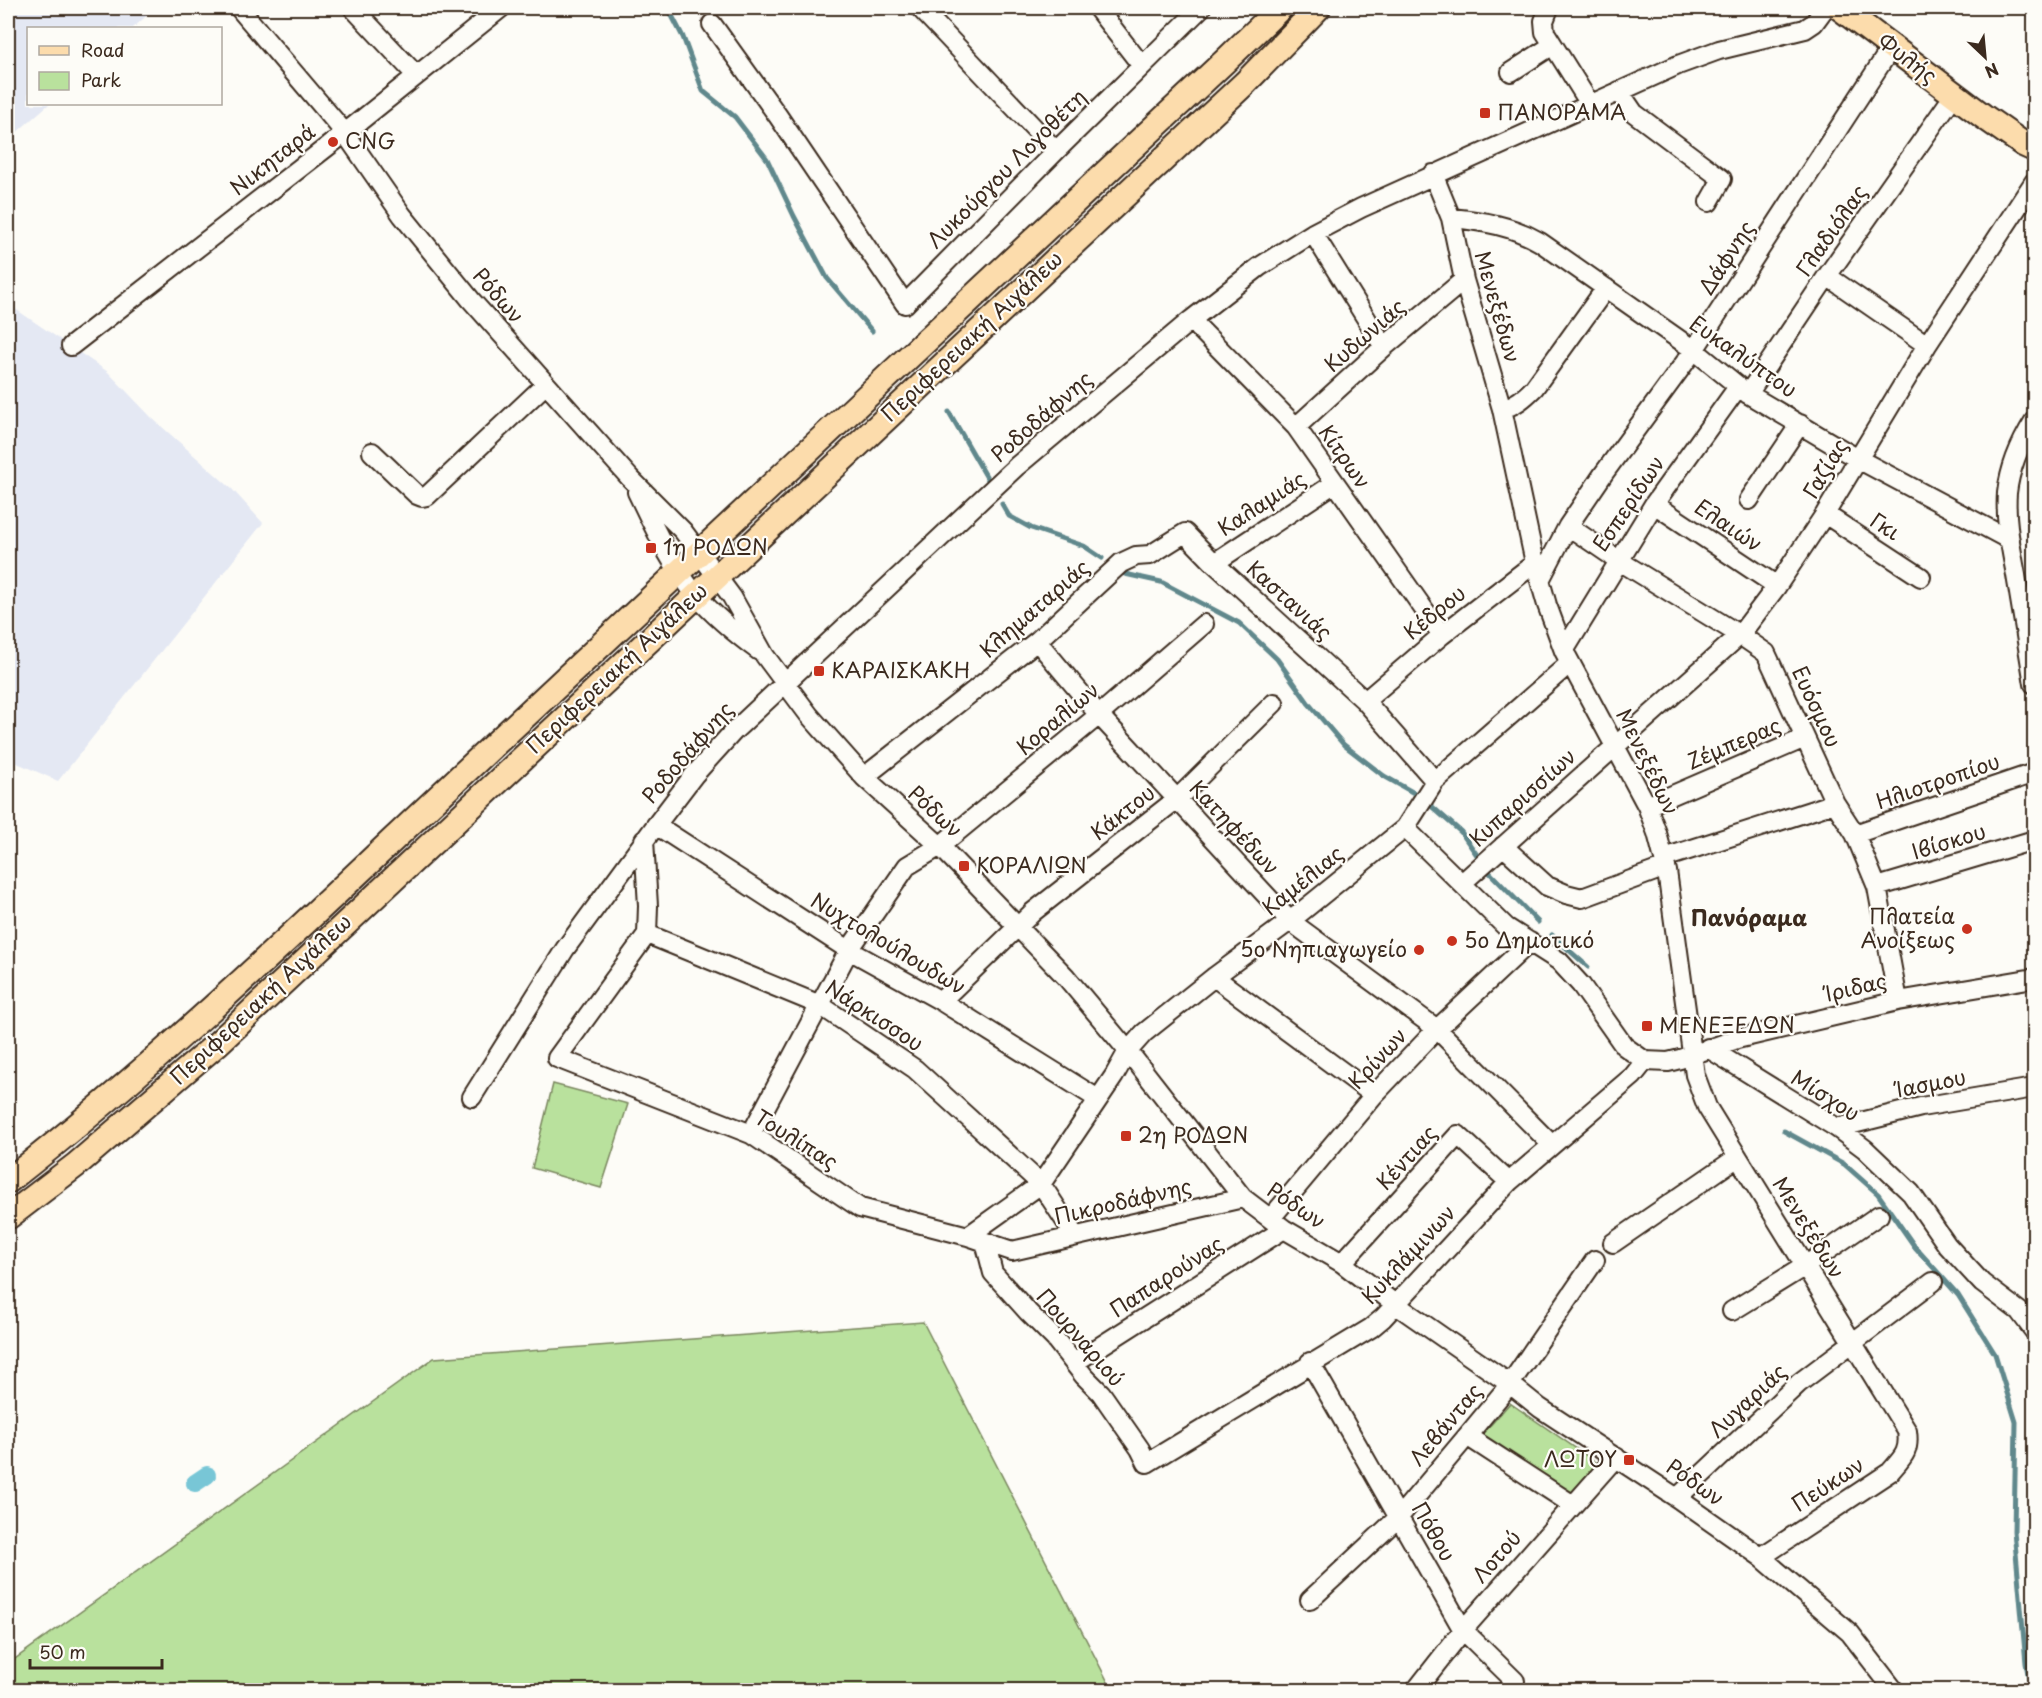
<svg xmlns="http://www.w3.org/2000/svg" width="2042" height="1698" viewBox="0 0 2042 1698" font-family="'Playpen Sans',sans-serif">
	<style>
		.built { fill: #e4e8f3 }
		.green { fill: #b9e19d; stroke: #7a865e; stroke-width: 1.5 }
		.lines { fill: none; stroke-linecap: round; stroke-linejoin: round }
		.stream { stroke: #60888c; stroke-width: 5 }
		.canal { stroke: #78c6d6; stroke-width: 18 }
		.minor-casing { stroke: #3b2a1e; stroke-width: 22 }
		.major-casing { stroke: #3b2a1e; stroke-width: 28 }
		.minor { stroke: #fdfcf7; stroke-width: 18 }
		.major { stroke: #fcdcac; stroke-width: 24 }
		.poi-dot { fill: #c8321e; stroke: #fdfcf7; stroke-width: 2 }
		.labels { text-anchor: middle; stroke-width: 4.5; stroke-linejoin: round; paint-order: stroke }
		.street-label { font-size: 21px; fill: #3b2a1e; stroke: #fdfcf7 }
		.poi-label { font-size: 21px; fill: #3b2a1e; stroke: #fdfcf7; text-anchor: start }
		.neighbourhood-label { font-size: 22px; font-weight: bold; fill: #3b2a1e; stroke: #fdfcf7 }
	</style>
	<rect width="100%" height="100%" fill="#fdfcf7"/>
	<filter id="ink" filterUnits="userSpaceOnUse"><feTurbulence type="fractalNoise" baseFrequency=".0167" numOctaves="2"/><feDisplacementMap in="SourceGraphic" scale="12" xChannelSelector="R" yChannelSelector="G"/><feConvolveMatrix kernelMatrix="1 2 1 2 8 2 1 2 1" color-interpolation-filters="sRGB"/></filter>
	<g filter="url(#ink)">
		<path class="built" d="M 13,8 L 150,8 L 153,10 L 133,28 L 28,28 L 28,104 L 49,104 L 8,140 L 8,12 Z
			M 8,304 L 108,372 L 152,418 L 232,489 L 263,523 L 58,781 L 8,759 Z"/>
		<path class="green" d="M 553,1084 L 628,1104 L 601,1188 L 532,1168 Z
			M 923,1322 L 1112,1690 L 8,1690 L 8,1664 L 434,1358 Z
			M 1510,1403 L 1600,1465 L 1572,1496 L 1480,1437 Z"/>
		<g class="lines">
			<path class="stream" d="M 668,8 L 683,37 L 703,91 L 735,117 L 767,159 L 794,216 L 827,278 L 872,331
				M 949,412 L 990,483
				M 1002,504 L 1009,516 L 1031,528 L 1084,546 L 1102,558
				M 1120,571 L 1125,574 L 1161,582 L 1239,623 L 1277,659 L 1309,704 L 1344,745 L 1384,776 L 1414,793
				M 1429,804 L 1461,832 L 1479,858
				M 1489,872 L 1538,922
				M 1552,935 L 1588,967
				M 1784,1131 L 1844,1164 L 1878,1194 L 1915,1247 L 1958,1295 L 1995,1354 L 2016,1422 L 2014,1531 L 2026,1663 L 2031,1690"/>
			<path class="canal" d="M 195,1483 L 207,1475"/>
			<defs>
				<path id="minor" d="M 239,8 L 345,133 L 402,215 L 471,300 L 630,478 L 683,531 L 732,597 L 765,656 L 809,715 L 864,777 L 940,846 L 1066,977 L 1128,1051 L 1243,1198 L 1284,1229 L 1342,1263 L 1395,1304 L 1510,1384 L 1540,1408 L 1677,1498 L 1761,1557 L 1850,1633 L 1894,1690
					M 353,8 L 416,75
					M 920,8 L 1056,151
					M 1097,8 L 1142,66
					M 1549,8 L 1544,21 L 1545,32 L 1590,104
					M 712,24 L 778,116 L 905,304 L 1056,151 L 1201,8
					M 1511,72 L 1553,45
					M 1619,91 L 1634,113 L 1722,179 L 1709,202
					M 1433,174 L 1451,218 L 1464,280 L 1502,409 L 1535,563 L 1547,605 L 1564,651 L 1647,806 L 1657,833 L 1667,871 L 1695,1075 L 1707,1107 L 1907,1431 C 1910,1452 1903,1457 1890,1472 L 1761,1557
					M 1451,218 C 1484,221 1512,226 1540,242 L 1694,350 L 1748,394 L 1858,459 L 2010,540
					M 1313,233 L 1384,347
					M 1827,276 L 1927,345
					M 1191,320 L 1296,427 L 1442,635
					M 71,346 L 345,133 L 501,8
					M 1748,394 L 1827,276 L 1954,95
					M 1502,409 C 1516,405 1524,398 1534,388 L 1606,288
					M 2034,421 C 2021,442 2010,467 2007,493 C 2005,521 2011,548 2016,575 C 2022,611 2028,648 2034,684
					M 1296,427 L 1384,347 L 1464,280
					M 372,452 L 417,495 L 422,497 L 427,496 L 546,384
					M 637,492 C 654,527 671,566 697,596 C 715,617 736,634 759,651
					M 1749,500 L 1800,424
					M 1654,504 L 1777,586
					M 1825,514 L 1921,577
					M 1568,526 L 1618,560 L 1740,635 L 1766,653 L 1835,803 L 1855,834 L 1877,887 L 1898,1001
					M 1214,563 L 1335,483
					M 1540,580 L 1568,526 L 1604,473 L 1694,350 L 1891,48
					M 1037,641 L 1099,715 L 1290,921 L 1437,1029 L 1551,1144
					M 1564,651 L 1654,504 L 1738,387
					M 1365,701 L 1442,635 L 1535,563
					M 864,777 L 1037,641 L 1121,563 L 1136,556 L 1150,555 L 1185,533 L 1214,563 L 1365,701 L 1435,781
					M 1647,806 L 1805,738
					M 656,825 L 849,950 L 941,1001 L 1098,1099
					M 1405,828 L 1506,927 L 1559,961 L 1581,985 L 1624,1046 L 1645,1061 L 1668,1062 L 1680,1059 L 1737,1039 L 1898,1001 L 2034,978
					M 1855,834 L 2034,773
					M 644,840 L 648,906 L 647,934
					M 1503,846 L 1547,886 L 1566,894 L 1582,898 L 1666,867
					M 1664,858 L 1835,803
					M 1462,883 L 1740,635 L 1777,586 L 1825,514 L 1927,345 L 2034,182
					M 1877,887 L 2034,840
					M 647,934 L 557,1058 L 751,1134 L 860,1208 L 968,1236 L 1012,1251 L 1243,1198
					M 647,934 L 820,1005 L 915,1069 L 1041,1184 L 1075,1236
					M 1214,977 L 1374,1095
					M 941,1001 L 1033,912 L 1177,799 L 1274,703
					M 1708,1048 L 1837,1128 L 1865,1149 L 1911,1193 L 1947,1245 L 1982,1283 L 2019,1311 L 2034,1331
					M 472,1097 L 565,949 L 656,825 L 694,775 L 733,732 L 1017,466 L 1191,320 L 1259,267 L 1313,233 L 1361,208 L 1678,65 L 1719,50 L 1805,29 L 1814,23 L 1825,8
					M 1837,1128 L 1921,1107 L 2034,1088
					M 751,1134 L 849,950 L 907,866 L 940,846 L 1099,715 L 1204,624
					M 1271,1218 L 1374,1095 L 1437,1029 L 1530,942
					M 968,1236 L 1041,1184 L 1114,1076 L 1128,1051 L 1144,1033 L 1214,977 L 1290,921 L 1405,828 L 1435,781 L 1570,663
					M 985,1242 L 993,1273 L 1028,1312 L 1055,1339 L 1084,1376 L 1101,1393 L 1140,1449 L 1147,1463 L 1371,1328 L 1383,1318 L 1509,1182 L 1633,1076 L 1645,1061
					M 1613,1243 L 1738,1157
					M 1342,1263 L 1458,1135 L 1509,1182
					M 1732,1311 L 1805,1266 L 1879,1215
					M 1310,1362 L 1463,1630 L 1515,1681 L 1507,1690
					M 1074,1363 L 1284,1229
					M 1467,1436 L 1573,1505
					M 1677,1498 L 1799,1383 L 1933,1282
					M 1310,1600 L 1399,1517 L 1467,1436 L 1510,1384 L 1595,1260
					M 1416,1690 L 1463,1630 L 1616,1457"/>
				<path id="major" d="M 1840,8 L 1983,116 L 2023,144 L 2034,149
					M 8,1181 C 180,1047 336,892 496,743 C 739,517 981,290 1224,62 L 1280,8
					M 8,1217 L 76,1165 L 217,1044 L 1245,83 L 1318,8"/>
			</defs>
			<use href="#minor" class="minor-casing"/>
			<use href="#major" class="major-casing"/>
			<use href="#minor" class="minor"/>
			<use href="#major" class="major"/>
		</g>
	</g>
	<g class="poi-dot">
		<rect x="1479" y="107" width="12" height="12" rx="3"/>
		<circle cx="333" cy="142" r="6"/>
		<rect x="645" y="542" width="12" height="12" rx="3"/>
		<rect x="813" y="665" width="12" height="12" rx="3"/>
		<rect x="958" y="860" width="12" height="12" rx="3"/>
		<circle cx="1967" cy="929" r="6"/>
		<circle cx="1452" cy="941" r="6"/>
		<circle cx="1419" cy="950" r="6"/>
		<rect x="1641" y="1020" width="12" height="12" rx="3"/>
		<rect x="1120" y="1130" width="12" height="12" rx="3"/>
		<rect x="1623" y="1454" width="12" height="12" rx="3"/>
	</g>
	<g class="labels">
		<g class="street-label">
			<text transform="translate(1907 59) rotate(37)" y="7">Φυλής</text>
			<text transform="translate(273 160) rotate(-38)" y="7">Νικηταρά</text>
			<text transform="translate(1007 169) rotate(-45)" y="7">Λυκούργου Λογοθέτη</text>
			<text transform="translate(1832 231) rotate(-55)" y="7">Γλαδιόλας</text>
			<text transform="translate(1727 258) rotate(-57)" y="7">Δάφνης</text>
			<text transform="translate(498 296) rotate(49)" y="7">Ρόδων</text>
			<text transform="translate(1497 307) rotate(74)" y="7">Μενεξέδων</text>
			<text transform="translate(1365 336) rotate(-41)" y="7">Κυδωνιάς</text>
			<text transform="translate(972 337) rotate(-43)" y="7">Περιφερειακή Αιγάλεω</text>
			<text transform="translate(1743 357) rotate(35)" y="7">Ευκαλύπτου</text>
			<text transform="translate(1042 417) rotate(-41)" y="7">Ροδοδάφνης</text>
			<text transform="translate(1344 457) rotate(55)" y="7">Κίτρων</text>
			<text transform="translate(1826 469) rotate(-59)" y="7">Γαζίας</text>
			<text transform="translate(1262 504) rotate(-33)" y="7">Καλαμιάς</text>
			<text transform="translate(1629 504) rotate(-56)" y="7">Εσπερίδων</text>
			<text transform="translate(1728 526) rotate(34)" y="7">Ελαιών</text>
			<text transform="translate(1885 527) rotate(33)" y="7">Γκι</text>
			<text transform="translate(1289 601) rotate(42)" y="7">Καστανιάς</text>
			<text transform="translate(1035 609) rotate(-41)" y="7">Κληματαριάς</text>
			<text transform="translate(1435 613) rotate(-39)" y="7">Κέδρου</text>
			<text transform="translate(617 669) rotate(-43)" y="7">Περιφερειακή Αιγάλεω</text>
			<text transform="translate(1816 707) rotate(65)" y="7">Ευόσμου</text>
			<text transform="translate(1058 719) rotate(-40)" y="7">Κοραλίων</text>
			<text transform="translate(1734 744) rotate(-23)" y="7">Ζέμπερας</text>
			<text transform="translate(688 753) rotate(-49)" y="7">Ροδοδάφνης</text>
			<text transform="translate(1647 762) rotate(64)" y="7">Μενεξέδων</text>
			<text transform="translate(1938 782) rotate(-19)" y="7">Ηλιοτροπίου</text>
			<text transform="translate(1523 798) rotate(-42)" y="7">Κυπαρισσίων</text>
			<text transform="translate(935 812) rotate(43)" y="7">Ρόδων</text>
			<text transform="translate(1123 813) rotate(-38)" y="7">Κάκτου</text>
			<text transform="translate(1234 828) rotate(47)" y="7">Κατηφέδων</text>
			<text transform="translate(1949 842) rotate(-17)" y="7">Ιβίσκου</text>
			<text transform="translate(1303 881) rotate(-39)" y="7">Καμέλιας</text>
			<text transform="translate(888 944) rotate(31)" y="7">Νυχτολούλουδων</text>
			<text transform="translate(1856 988) rotate(-13)" y="7">Ίριδας</text>
			<text transform="translate(261 1000) rotate(-43)" y="7">Περιφερειακή Αιγάλεω</text>
			<text transform="translate(874 1016) rotate(33)" y="7">Νάρκισσου</text>
			<text transform="translate(1378 1059) rotate(-47)" y="7">Κρίνων</text>
			<text transform="translate(1931 1084) rotate(-11)" y="7">Ίασμου</text>
			<text transform="translate(1825 1096) rotate(32)" y="7">Μίσχου</text>
			<text transform="translate(796 1140) rotate(32)" y="7">Τουλίπας</text>
			<text transform="translate(1407 1158) rotate(-48)" y="7">Κέντιας</text>
			<text transform="translate(1123 1202) rotate(-13)" y="7">Πικροδάφνης</text>
			<text transform="translate(1296 1206) rotate(34)" y="7">Ρόδων</text>
			<text transform="translate(1808 1228) rotate(58)" y="7">Μενεξέδων</text>
			<text transform="translate(1409 1255) rotate(-47)" y="7">Κυκλάμινων</text>
			<text transform="translate(1167 1277) rotate(-33)" y="7">Παπαρούνας</text>
			<text transform="translate(1080 1338) rotate(49)" y="7">Πουρναριού</text>
			<text transform="translate(1748 1401) rotate(-43)" y="7">Λυγαριάς</text>
			<text transform="translate(1446 1425) rotate(-50)" y="7">Λεβάντας</text>
			<text transform="translate(1695 1483) rotate(35)" y="7">Ρόδων</text>
			<text transform="translate(1828 1485) rotate(-33)" y="7">Πεύκων</text>
			<text transform="translate(1433 1532) rotate(60)" y="7">Πόθου</text>
			<text transform="translate(1497 1557) rotate(-49)" y="7">Λοτού</text>
		</g>
		<g class="poi-label">
			<text x="1497" y="120">ΠΑΝΟΡΑΜΑ</text>
			<text x="345" y="149">CNG</text>
			<text x="663" y="555">1η ΡΟΔΩΝ</text>
			<text x="831" y="678">ΚΑΡΑΙΣΚΑΚΗ</text>
			<text x="976" y="873">ΚΟΡΑΛΙΩΝ</text>
			<text x="1955" y="924" text-anchor="end">Πλατεία<tspan x="1955" dy="24">Ανοίξεως</tspan></text>
			<text x="1464" y="948">5ο Δημοτικό</text>
			<text x="1407" y="957" text-anchor="end">5ο Νηπιαγωγείο</text>
			<text x="1659" y="1033">ΜΕΝΕΞΕΔΩΝ</text>
			<text x="1138" y="1143">2η ΡΟΔΩΝ</text>
			<text x="1617" y="1467" text-anchor="end">ΛΩΤΟΥ</text>
		</g>
		<g class="neighbourhood-label">
			<text x="1749" y="926">Πανόραμα</text>
		</g>
	</g>
	<rect width="2042" height="1698" fill="none" stroke="#fdfcf7" stroke-width="30"/>
	<rect x="15" y="15" width="2012" height="1668" fill="none" stroke="#3b2a1e" stroke-width="2" filter="url(#ink)"/>
	<rect x="27" y="27" width="195" height="78" fill="#fdfcf7" stroke="#afa8a0" stroke-width="1.5"/>
	<rect x="39" y="46" width="30" height="9" fill="#fcdcac" stroke="#afa8a0" stroke-width="1.5"/>
	<text x="81" y="57" font-size="18" fill="#3b2a1e">Road</text>
	<rect x="39" y="72" width="30" height="18" fill="#b9e19d" stroke="#afa8a0" stroke-width="1.5"/>
	<text x="81" y="87" font-size="18" fill="#3b2a1e">Park</text>
	<g transform="translate(1985 57) rotate(154)" stroke="#fdfcf7" stroke-width="4.5" paint-order="stroke">
	<path d="M0-4.5L10 22L0 15L-10 22Z" fill="#3b2a1e"/>
	<text y="-9" font-size="16" font-weight="bold" text-anchor="middle" fill="#3b2a1e">N</text>
	</g>
	<path d="M30 1659v9h132v-9" fill="none" stroke="#3b2a1e" stroke-width="3"/>
	<text x="39" y="1659" font-size="18" fill="#3b2a1e" stroke="#fdfcf7" stroke-width="4.5" paint-order="stroke">50 m</text>
</svg>
